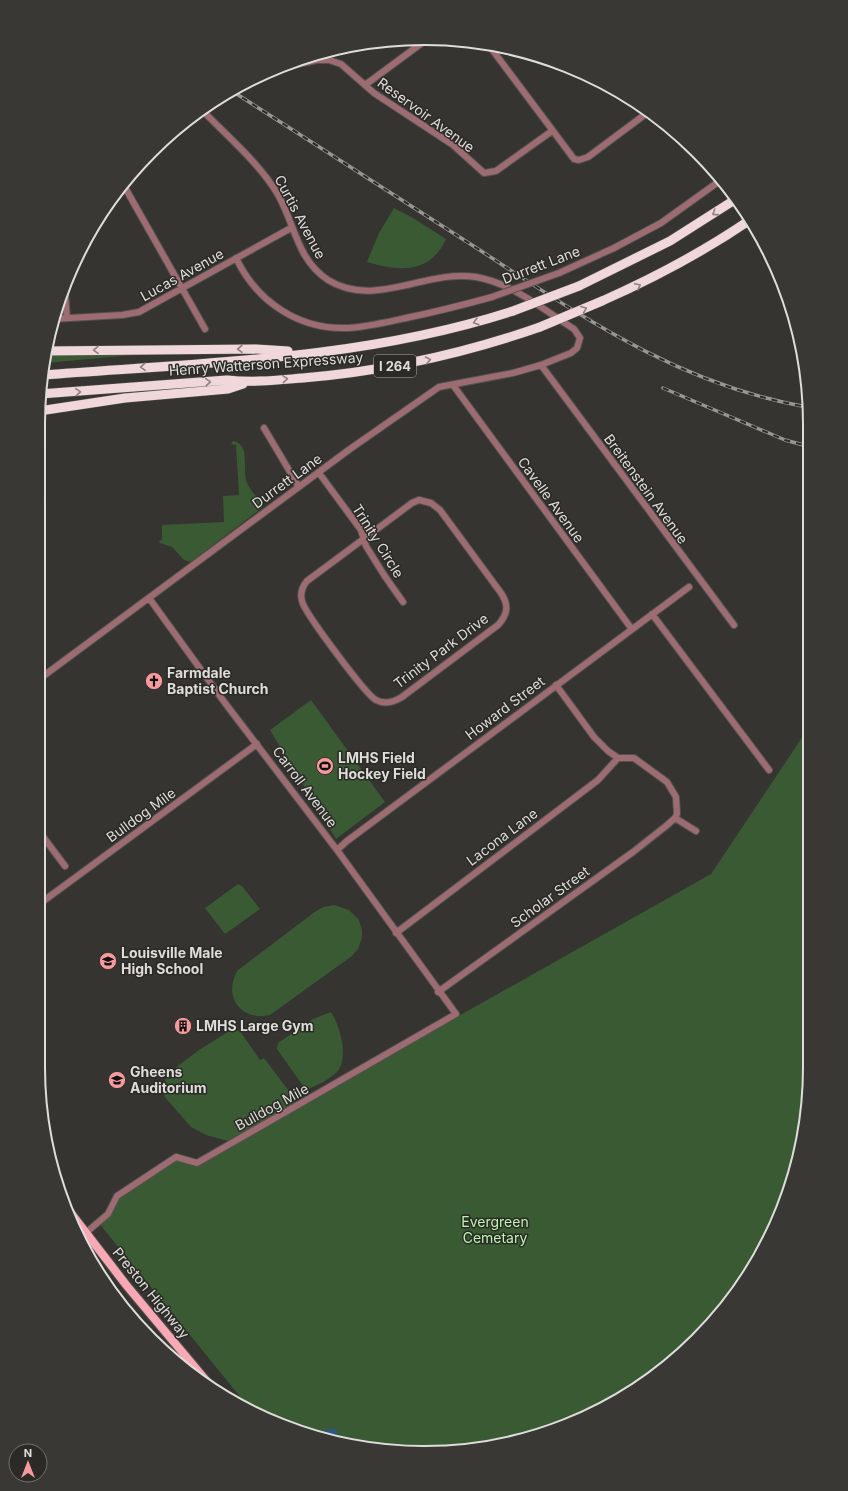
<svg xmlns="http://www.w3.org/2000/svg" width="848" height="1491" viewBox="0 0 848 1491" font-family="Inter,sans-serif">
	<style>
		.green { fill: #3a5a34 }
		.water { fill: #2e5780 }
		.lines { fill: none; stroke-linecap: round; stroke-linejoin: round }
		.minor-casing { stroke: #53524f; stroke-width: 8 }
		.major-casing { stroke: #53524f; stroke-width: 10 }
		.highway-casing { stroke: #53524f; stroke-width: 10 }
		.minor { stroke: #9d6c73; stroke-width: 6 }
		.major { stroke: #f9a8b5; stroke-width: 8 }
		.highway { stroke: #f0d7da; stroke-width: 9 }
		.rail-casing { stroke: #969692; stroke-width: 3.5 }
		.rail { stroke: #2b2a26; stroke-width: 2; stroke-dasharray: 6; stroke-linecap: butt }
		.minor-bridge-casing { stroke: #53524f; stroke-width: 8; stroke-linecap: butt }
		.highway-bridge-casing { stroke: #53524f; stroke-width: 10; stroke-linecap: butt }
		.minor-bridge { stroke: #9d6c73; stroke-width: 6 }
		.highway-bridge { stroke: #f0d7da; stroke-width: 9 }
		.oneway { stroke: #8e8080 }
		.labels { text-anchor: middle; stroke-width: 3; stroke-linejoin: round; paint-order: stroke }
		.shield { fill: #2b2a26; stroke: #a8a7a4; stroke-width: 1 }
		.shield-label { font-size: 13px; font-weight: bold; fill: #ddddda }
		.street-label { font-size: 14px; fill: #ddddda; stroke: #2b2a26 }
		.poi-label { font-size: 14px; font-weight: bold; fill: #ddddda; stroke: #2b2a26; text-anchor: start }
		.park-label { font-size: 14px; fill: #baf6af; stroke: #2b2a26 }
		.rim { fill: none; stroke: #ddddda; stroke-width: 2 }
	</style>
	<rect width="100%" height="100%" fill="#353430"/>
	<path class="green" d="M 394,208 L 413,218 L 446,239 C 430,275 398,271 367,262 L 379,233 Z
		M 133,354 L 133,355 L 45,363 L 46,355 Z
		M 233,441 C 252,445 241,470 247,483 C 250,490 257,497 262,503 L 263,507 L 191,562 L 184,560 L 172,547 L 160,543 L 159,541 L 162,540 L 162,525 L 224,522 L 223,496 L 239,495 L 236,445 L 231,444 Z
		M 311,700 L 385,802 L 336,839 L 270,730 Z
		M 803,736 L 808,742 L 809,1092 L 790,1191 L 758,1260 L 678,1357 L 572,1424 L 449,1452 L 324,1440 L 246,1404 L 98,1222 L 108,1214 L 117,1196 L 176,1157 L 197,1163 L 711,874 Z
		M 238,884 L 242,886 L 260,909 L 225,934 L 205,908 Z
		M 334,905 L 349,910 L 359,920 L 362,930 L 362,938 L 358,949 L 352,956 L 270,1015 C 241,1022 222,996 238,970 L 316,911 L 324,907 Z
		M 331,1012 C 340,1026 350,1059 336,1073 C 329,1080 315,1086 306,1090 L 277,1049 L 278,1043 L 313,1019 Z
		M 231,1030 L 240,1031 L 260,1060 L 264,1058 L 298,1103 L 232,1142 L 206,1135 L 191,1127 L 164,1096 L 166,1075 L 199,1050 Z"/>
	<path class="water" d="M 329,1428 L 336,1430 L 339,1441 L 324,1440 L 317,1437 Z"/>
	<g class="lines">
		<defs>
			<path id="minor" d="M 488,44 L 574,159 L 579,160 L 588,157 L 647,113
				M 279,68 L 317,60 L 329,60 L 341,64 L 374,93 L 453,145 L 484,173 L 496,171 L 552,131
				M 365,85 L 426,40
				M 123,184 L 205,329
				M 236,258 C 257,302 299,330 348,328 C 367,327 387,322 406,318 C 435,312 463,305 492,297
				M 559,273 L 614,248 L 661,223 L 721,180
				M 65,291 L 67,318
				M 53,319 L 122,315 L 139,312 L 291,228
				M 541,365 L 734,625
				M 453,385 L 631,628
				M 264,428 L 299,487
				M 319,473 L 361,530 L 366,546 L 384,575 L 403,602
				M 419,500 L 431,503 L 440,510 L 501,593 C 509,605 508,614 498,625 L 402,697 C 394,702 385,705 376,700 C 366,695 304,612 302,601 C 300,594 302,587 307,581 L 412,503 Z
				M 652,614 L 769,770
				M 38,680 L 350,449 L 439,387 L 513,373 L 541,365 L 571,353 L 577,348 L 580,338 L 574,329 C 544,310 512,283 476,277 C 426,269 375,309 328,280 C 296,259 295,223 277,193 C 259,163 226,135 202,110
				M 675,818 L 696,831
				M 38,830 L 65,866
				M 337,850 L 347,841 L 689,587
				M 38,905 L 257,744
				M 396,933 L 598,780 L 618,758
				M 438,992 L 633,852 L 666,826 L 675,818 L 677,814 L 676,797 L 667,782 L 634,758 L 618,758 L 608,751 L 594,737 L 556,685
				M 82,1236 L 108,1214 L 117,1196 L 176,1157 L 197,1163 L 456,1014 L 337,850 L 225,703 L 149,598"/>
			<path id="major" d="M 70,1212 L 127,1286 L 214,1390"/>
			<path id="highway" d="M 579,286 L 670,241 L 736,199
				M 602,301 C 654,278 703,252 750,220
				M 47,351 L 256,349 L 288,351
				M 43,375 C 200,363 362,360 513,311
				M 40,394 L 227,380 C 253,383 278,380 303,378 C 385,371 463,354 540,327
				M 39,411 L 125,398 L 228,389 L 243,384"/>
		</defs>
		<use href="#minor" class="minor-casing"/>
		<use href="#major" class="major-casing"/>
		<use href="#highway" class="highway-casing"/>
		<use href="#minor" class="minor"/>
		<use href="#major" class="major"/>
		<use href="#highway" class="highway"/>
		<defs>
			<path id="rail" d="M 232,91 C 313,143 394,195 475,247 C 583,317 677,384 807,407
				M 663,388 L 785,440 L 807,446"/>
		</defs>
		<use href="#rail" class="rail-casing"/>
		<use href="#rail" class="rail"/>
		<defs>
			<path id="minor-bridge" d="M 492,297 L 559,273"/>
			<path id="highway-bridge" d="M 513,311 L 579,286
				M 540,327 L 602,301"/>
		</defs>
		<use href="#minor-bridge" class="minor-bridge-casing"/>
		<use href="#highway-bridge" class="highway-bridge-casing"/>
		<use href="#minor-bridge" class="minor-bridge"/>
		<use href="#highway-bridge" class="highway-bridge"/>
	</g>
	<defs><path id="oneway-chevron" d="M-2-3.5L2.5 0L-2 3.5" fill="none" stroke-width="1.6" stroke-linecap="round" stroke-linejoin="round"/></defs>
	<g class="oneway">
		<use href="#oneway-chevron" transform="translate(715 213) rotate(147)"/>
		<use href="#oneway-chevron" transform="translate(638 286) rotate(-25)"/>
		<use href="#oneway-chevron" transform="translate(584 309) rotate(-23)"/>
		<use href="#oneway-chevron" transform="translate(476 322) rotate(164)"/>
		<use href="#oneway-chevron" transform="translate(240 349) rotate(179)"/>
		<use href="#oneway-chevron" transform="translate(96 350) rotate(179)"/>
		<use href="#oneway-chevron" transform="translate(428 360) rotate(-12)"/>
		<use href="#oneway-chevron" transform="translate(143 367) rotate(176)"/>
		<use href="#oneway-chevron" transform="translate(285 379) rotate(-5)"/>
		<use href="#oneway-chevron" transform="translate(208 382) rotate(-4)"/>
		<use href="#oneway-chevron" transform="translate(78 392) rotate(-4)"/>
	</g>
	<defs>
		<symbol id="church-disc" viewBox="-11 -11 22 22"><circle r="9.5" fill="#f59b9e" stroke="#2b2a26"/><path d="M-1.2-6h2.4v3.5h3.3v2.4h-3.3V6h-2.4V-.1h-3.3v-2.4h3.3Z" fill="#111"/></symbol>
		<symbol id="stadium-disc" viewBox="-11 -11 22 22"><circle r="9.5" fill="#f59b9e" stroke="#2b2a26"/><path d="M0-5a6.5 5 0 1 0 0 10a6.5 5 0 1 0 0-10ZM-3.5-1.8h7v3.6h-7Z" fill="#111"/></symbol>
		<symbol id="school-disc" viewBox="-11 -11 22 22"><circle r="9.5" fill="#f59b9e" stroke="#2b2a26"/><path d="M0-5L7-2L0 1L-7-2ZM-4 1L0 2.5L4 1V4Q0 6-4 4Z" fill="#111"/></symbol>
		<symbol id="building-disc" viewBox="-11 -11 22 22"><circle r="9.5" fill="#f59b9e" stroke="#2b2a26"/><path d="M-4-6H4V6H1V3H-1V6H-4ZM-2.5-4.3h1.7v1.8h-1.7ZM.8-4.3h1.7v1.8H.8ZM-2.5-1h1.7V.8h-1.7ZM.8-1h1.7V.8H.8Z" fill="#111"/></symbol>
	</defs>
	<g fill-rule="evenodd">
		<use href="#church-disc" x="144" y="671" width="20" height="20"/>
		<use href="#stadium-disc" x="315" y="756" width="20" height="20"/>
		<use href="#school-disc" x="98" y="951" width="20" height="20"/>
		<use href="#building-disc" x="173" y="1016" width="20" height="20"/>
		<use href="#school-disc" x="107" y="1070" width="20" height="20"/>
	</g>
	<g class="labels">
		<rect class="shield" x="374" y="355" width="42" height="22" rx="3"/>
		<g class="shield-label">
			<text x="395" y="371">I 264</text>
		</g>
		<g class="street-label">
			<text transform="translate(426 115) rotate(36)" y="5">Reservoir Avenue</text>
			<text transform="translate(300 217) rotate(62)" y="5">Curtis Avenue</text>
			<text transform="translate(541 265) rotate(-21)" y="5">Durrett Lane</text>
			<text transform="translate(182 275) rotate(-29)" y="5">Lucas Avenue</text>
			<text transform="translate(266 364) rotate(-4)" y="5">Henry Watterson Expressway</text>
			<text transform="translate(287 481) rotate(-36)" y="5">Durrett Lane</text>
			<text transform="translate(646 489) rotate(54)" y="5">Breitenstein Avenue</text>
			<text transform="translate(551 500) rotate(54)" y="5">Cavelle Avenue</text>
			<text transform="translate(378 541) rotate(58)" y="5">Trinity Circle</text>
			<text transform="translate(441 651) rotate(-37)" y="5">Trinity Park Drive</text>
			<text transform="translate(505 708) rotate(-37)" y="5">Howard Street</text>
			<text transform="translate(305 787) rotate(53)" y="5">Carroll Avenue</text>
			<text transform="translate(141 815) rotate(-36)" y="5">Bulldog Mile</text>
			<text transform="translate(502 837) rotate(-37)" y="5">Lacona Lane</text>
			<text transform="translate(550 897) rotate(-36)" y="5">Scholar Street</text>
			<text transform="translate(272 1107) rotate(-29)" y="5">Bulldog Mile</text>
			<text transform="translate(151 1293) rotate(51)" y="5">Preston Highway</text>
		</g>
		<g class="poi-label">
			<text x="167" y="678">Farmdale<tspan x="167" dy="16">Baptist Church</tspan></text>
			<text x="338" y="763">LMHS Field<tspan x="338" dy="16">Hockey Field</tspan></text>
			<text x="121" y="958">Louisville Male<tspan x="121" dy="16">High School</tspan></text>
			<text x="196" y="1031">LMHS Large Gym</text>
			<text x="130" y="1077">Gheens<tspan x="130" dy="16">Auditorium</tspan></text>
		</g>
		<g class="park-label">
			<text x="495" y="1227">Evergreen<tspan x="495" dy="16">Cemetary</tspan></text>
		</g>
	</g>
	<path d="M0 0H848V1491H0ZM424 45H424A379 379 0 0 1 803 424V1067A379 379 0 0 1 424 1446H424A379 379 0 0 1 45 1067V424A379 379 0 0 1 424 45Z" fill="#393834" fill-rule="evenodd"/>
	<path class="rim" d="M424 45H424A379 379 0 0 1 803 424V1067A379 379 0 0 1 424 1446H424A379 379 0 0 1 45 1067V424A379 379 0 0 1 424 45Z"/>
	<g transform="translate(28 1463)"><circle r="19" fill="#2b2a26" stroke="#72726e"/>
	<path d="M0-3L7 15L0 10L-7 15Z" fill="#f59b9e"/>
	<text y="-6" font-size="11" font-weight="bold" text-anchor="middle" fill="#ddddda">N</text>
	</g>
</svg>
